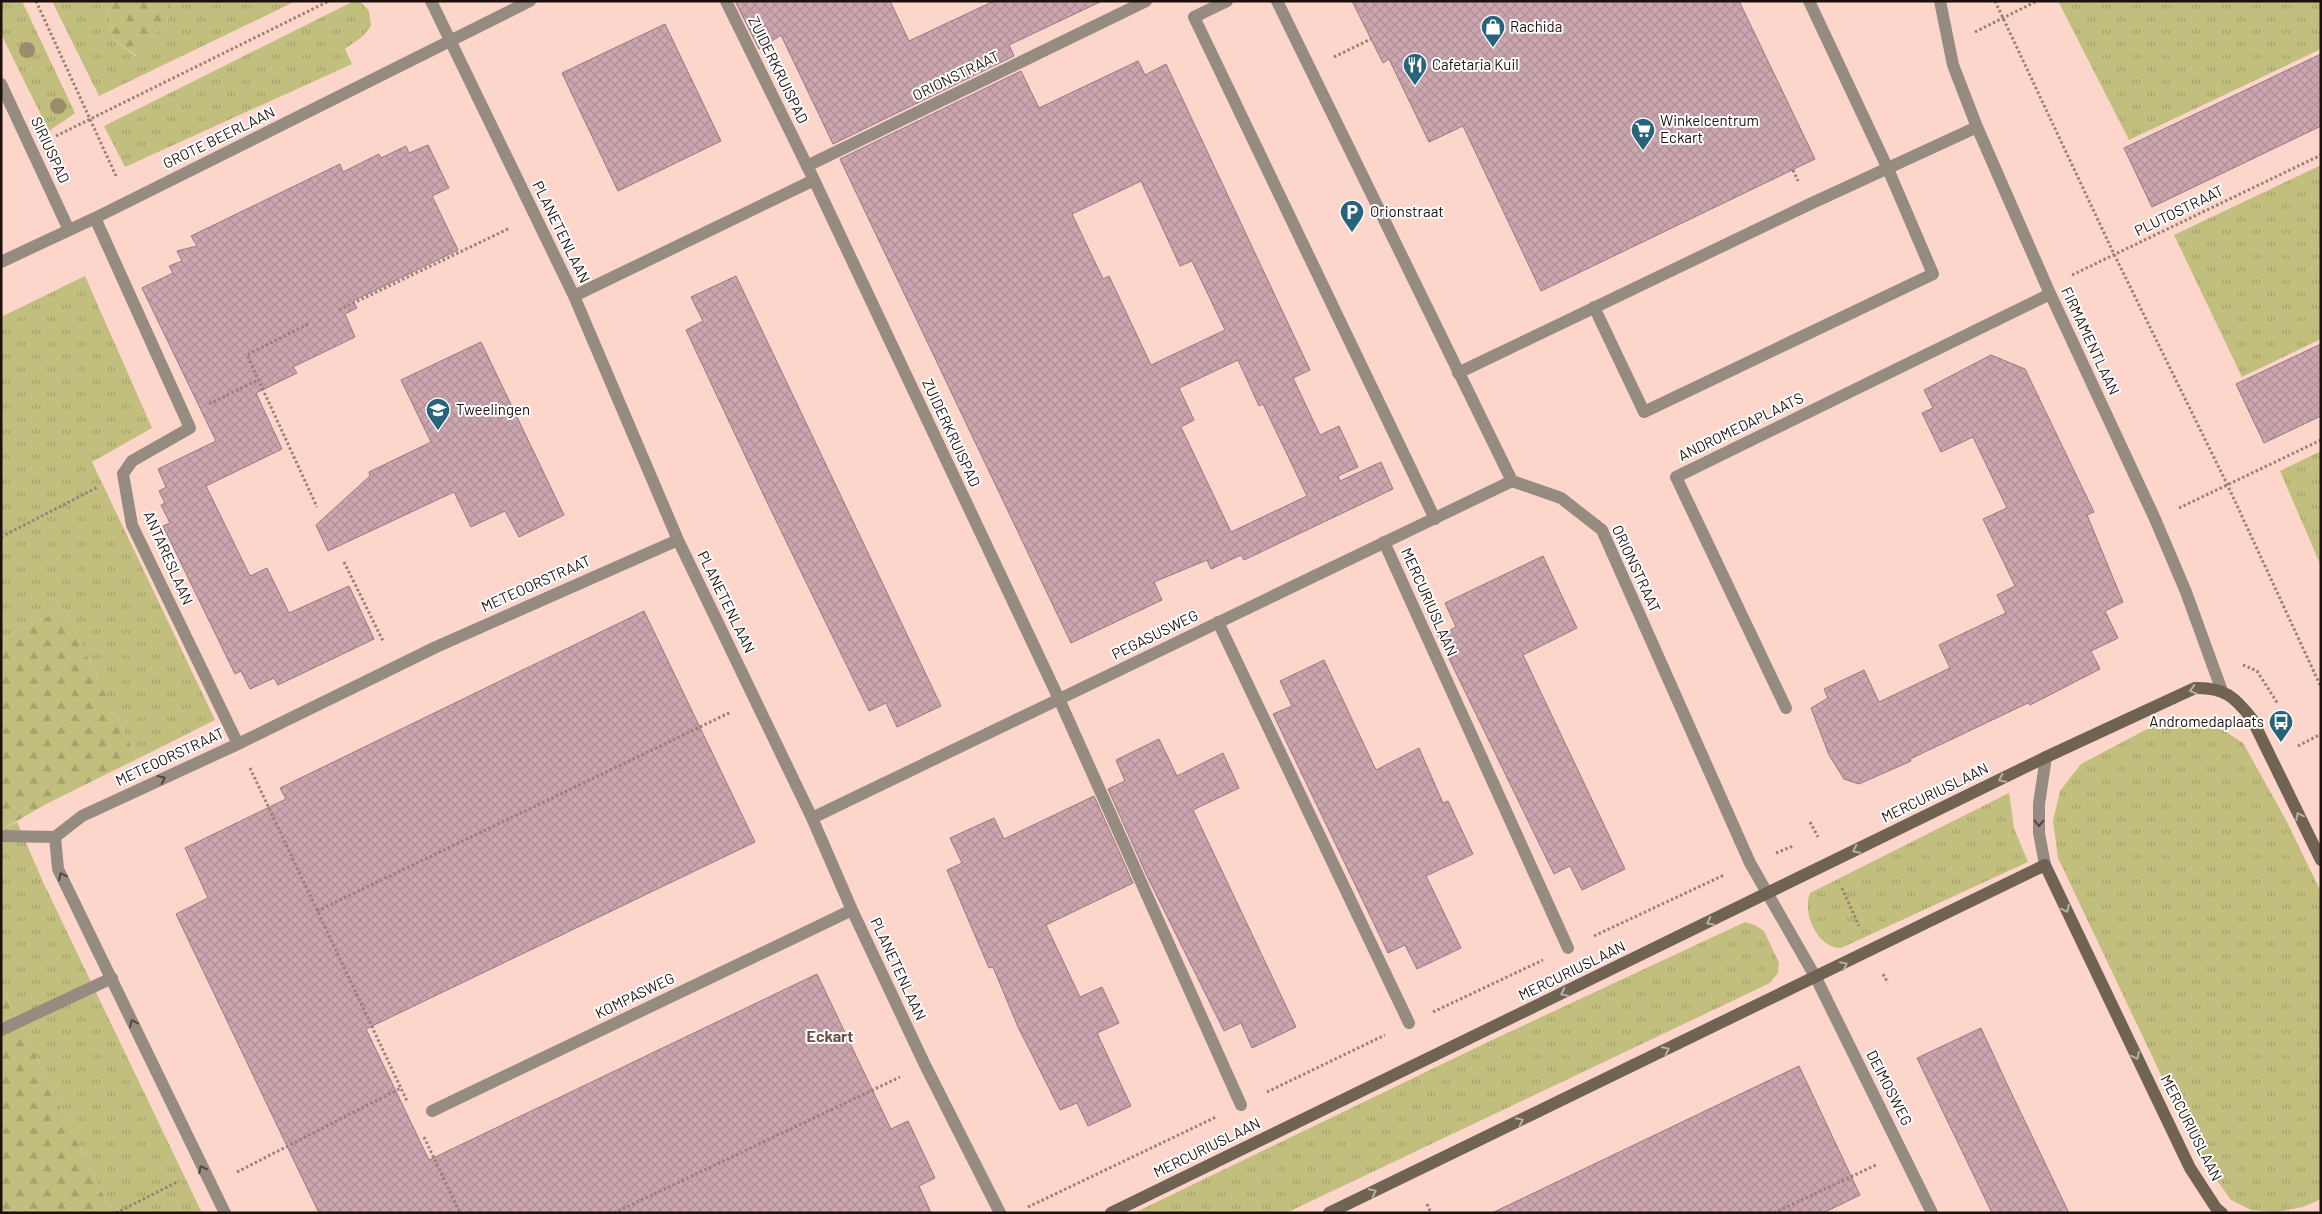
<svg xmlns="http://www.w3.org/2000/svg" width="2322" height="1214" viewBox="0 0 2322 1214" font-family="Barlow,sans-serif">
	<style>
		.grass { fill: url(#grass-tufts) }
		.forest { fill: url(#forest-firs) }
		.building { fill: url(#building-cross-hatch); stroke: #9b7880; fill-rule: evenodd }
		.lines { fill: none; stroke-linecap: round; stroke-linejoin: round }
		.path { stroke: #9c8078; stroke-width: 3; stroke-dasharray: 2.5 2.5; stroke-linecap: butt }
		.lane { stroke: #958b80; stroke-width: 12 }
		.street { stroke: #958b80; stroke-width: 12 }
		.secondary { stroke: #716352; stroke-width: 12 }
		.tree { fill: #9d8b6d }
		.oneway { stroke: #b8b1a8 }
		.oneway2 { stroke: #534741 }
		.labels { text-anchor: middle; stroke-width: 4; stroke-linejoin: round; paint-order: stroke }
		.poi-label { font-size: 15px; fill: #1d100d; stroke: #fff; text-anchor: start }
		.street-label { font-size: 15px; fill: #1d100d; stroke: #fff }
		.neighbourhood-label { font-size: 16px; font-weight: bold; fill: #6f4f45; stroke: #fff }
	</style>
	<defs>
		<pattern id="grass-tufts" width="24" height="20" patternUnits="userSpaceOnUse" patternTransform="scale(1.25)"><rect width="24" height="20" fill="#c1be7e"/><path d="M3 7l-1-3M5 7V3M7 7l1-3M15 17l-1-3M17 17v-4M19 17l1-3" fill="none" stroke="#a5a26c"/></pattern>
		<pattern id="forest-firs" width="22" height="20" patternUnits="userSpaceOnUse" patternTransform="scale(1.25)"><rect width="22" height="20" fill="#c1be7e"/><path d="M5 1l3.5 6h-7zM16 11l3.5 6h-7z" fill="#a5a26c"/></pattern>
		<pattern id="building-cross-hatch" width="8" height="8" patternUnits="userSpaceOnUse" patternTransform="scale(1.25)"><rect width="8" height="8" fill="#cca6af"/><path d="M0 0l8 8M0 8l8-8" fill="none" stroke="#af8e95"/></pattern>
	</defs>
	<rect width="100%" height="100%" fill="#fcd6ca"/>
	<path class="grass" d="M 1,1 L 22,1 L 75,113 L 49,131 L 1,34 Z
		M 52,1 L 106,1 L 113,39 L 136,56 L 151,37 L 167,24 L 171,1 L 296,1 L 99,96 Z
		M 354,1 L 360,1 L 369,11 L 371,26 L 363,36 L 345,49 L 352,64 L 125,167 L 104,126 Z
		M 2058,1 L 2321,1 L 2321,49 L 2129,140 Z
		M 2321,165 L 2321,339 L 2242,377 L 2174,235 Z
		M 85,276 L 152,428 L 92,462 L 215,720 L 137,759 L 64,608 L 1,641 L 1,317 Z
		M 2321,451 L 2321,566 L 2280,471 Z
		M 2190,722 L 2223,730 L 2243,743 L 2286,820 L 2321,892 L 2321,1199 L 2303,1207 L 2277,1212 L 2251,1210 L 2231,1200 L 2199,1155 L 2058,858 L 2053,821 L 2060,791 L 2081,764 L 2151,727 Z
		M 2009,793 L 2014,828 L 2028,862 L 1841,948 C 1817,948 1802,913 1810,893 Z
		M 17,822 L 43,882 L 202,1213 L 112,1213 L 1,985 L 1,830 Z
		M 1745,922 L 1755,925 L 1764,931 L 1779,963 L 1778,973 L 1770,983 L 1286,1213 L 1134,1213 L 1490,1041 Z"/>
	<path class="forest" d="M 106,1 L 171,1 L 167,24 L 151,37 L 137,56 L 113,39 Z
		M 64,608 L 137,759 L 48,803 L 1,830 L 1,641 Z
		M 1,985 L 112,1213 L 1,1213 Z"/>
	<path class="building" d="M 735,1 L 890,1 L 909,41 L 994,1 L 1102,1 L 1009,45 L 1014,56 L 833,144 L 781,35 L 759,49 Z
		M 1352,1 L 1739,1 L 1815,159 L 1541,291 L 1463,126 L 1429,142 L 1389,59 L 1383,63 Z
		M 665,24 L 721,141 L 618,191 L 562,73 Z
		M 2321,54 L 2321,126 L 2152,207 L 2124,148 Z
		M 1138,61 L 1145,75 L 1166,64 L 1310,370 L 1293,378 L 1320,435 L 1339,426 L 1358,467 L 1338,476 L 1340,481 L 1381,462 L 1393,489 L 1244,560 L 1241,555 L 1211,569 L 1207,560 L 1154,582 L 1162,600 L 1071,643 L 840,159 L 1021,71 L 1039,108 ZM 1141,181 L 1180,266 L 1192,261 L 1225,330 L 1151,365 L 1109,276 L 1103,279 L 1072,214 ZM 1238,360 L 1259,406 L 1263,404 L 1307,496 L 1231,532 L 1181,427 L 1194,420 L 1179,388 Z
		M 428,145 L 449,188 L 432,196 L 458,250 L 353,301 L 357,308 L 345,314 L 355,337 L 293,367 L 297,373 L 256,393 L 282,449 L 206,486 L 250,576 L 267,568 L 289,613 L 349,586 L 374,639 L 278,685 L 274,678 L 250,689 L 241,671 L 235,674 L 163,526 L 170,523 L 161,505 L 165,503 L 159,491 L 166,487 L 158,469 L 216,441 L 142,288 L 173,273 L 169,266 L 182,261 L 177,251 L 197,246 L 191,236 L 340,164 L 343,172 L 379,154 L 381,158 L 406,146 L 409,153 Z
		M 736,276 L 941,706 L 897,727 L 886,703 L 869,711 L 766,500 L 686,330 L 703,321 L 691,297 Z
		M 481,342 L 564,515 L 519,537 L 505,511 L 471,527 L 454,492 L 328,551 L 316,525 L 370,476 L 369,472 L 431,442 L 401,380 Z
		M 2321,344 L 2321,416 L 2264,443 L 2236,384 Z
		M 1991,355 L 2025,369 L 2094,512 L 2087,515 L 2123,602 L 2105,611 L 2118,638 L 2091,651 L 2100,669 L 2030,705 L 2028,703 L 1910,759 L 1911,761 L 1859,784 L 1844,779 L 1829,755 L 1811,708 L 1828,698 L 1824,689 L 1864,670 L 1879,702 L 1950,668 L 1939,645 L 2006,613 L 1997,595 L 2015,586 L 1983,519 L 2007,508 L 1973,437 L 1941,452 L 1922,413 L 1933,408 L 1924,390 Z
		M 1543,556 L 1577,628 L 1523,655 L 1625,869 L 1582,890 L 1570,866 L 1554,874 L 1438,636 L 1456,627 L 1445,603 Z
		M 644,611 L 755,842 L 366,1029 L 429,1160 L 817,974 L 891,1129 L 908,1121 L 935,1178 L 919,1186 L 931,1213 L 319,1213 L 176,914 L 208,898 L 185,848 L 286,799 L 280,788 Z
		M 1324,660 L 1376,770 L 1419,748 L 1443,803 L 1448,801 L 1473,854 L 1426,876 L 1461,948 L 1417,969 L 1405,945 L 1388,953 L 1273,714 L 1292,706 L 1280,681 Z
		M 1159,739 L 1177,776 L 1223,753 L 1239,788 L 1193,810 L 1296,1027 L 1252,1048 L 1241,1023 L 1224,1031 L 1147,876 L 1108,789 L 1125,781 L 1116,760 Z
		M 1094,796 L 1133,883 L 1046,925 L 1080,997 L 1102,987 L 1119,1023 L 1097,1033 L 1131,1106 L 1088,1126 L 1077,1103 L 1060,1110 L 1018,1027 L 993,967 L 989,968 L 947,870 L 962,863 L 950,838 L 994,818 L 1004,839 Z
		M 1981,1028 L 2006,1082 L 2069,1213 L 1992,1213 L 1917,1058 Z
		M 1799,1066 L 1860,1195 L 1823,1213 L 1492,1213 Z"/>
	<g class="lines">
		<path class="path" d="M 36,1 L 116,176
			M 1995,1 L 2114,254 L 2227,484 L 2321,687
			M 1975,32 L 2037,1
			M 1334,57 L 1371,39
			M 56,136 L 329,1
			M 1793,170 L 1798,181
			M 2072,275 L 2321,155
			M 339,310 L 510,228
			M 308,324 L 247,355 L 317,507
			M 209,404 L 258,380
			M 2179,508 L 2321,440
			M 1,537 L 98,487
			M 344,562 L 383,641
			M 2243,665 L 2257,671 L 2278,704
			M 2298,746 L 2321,734
			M 250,768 L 407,1101
			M 1810,822 L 1818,837
			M 1776,853 L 1793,846
			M 1842,888 L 1859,926
			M 317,911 L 731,712
			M 1594,936 L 1724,875
			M 1883,974 L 1888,983
			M 1433,1012 L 1543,960
			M 1267,1092 L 1385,1035
			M 424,1137 L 460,1213
			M 237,1172 L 401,1088
			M 1427,1204 L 1431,1213
			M 1028,1207 L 1216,1117
			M 116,1213 L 179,1181
			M 614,1213 L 900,1077
			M 1774,1213 L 1878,1164"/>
		<path class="lane" d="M 1227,1 L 1194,17 L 1435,519
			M 807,166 L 1146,1
			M 1594,307 L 1644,412 L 1933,274 L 1888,169 L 1809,1
			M 1458,373 L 1810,204 L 1977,127
			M 1786,708 L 1676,477 L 2050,294"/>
		<path class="street" d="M 431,1 L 574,296 L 678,540 L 812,818 L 852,910 L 925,1065 L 1000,1213
			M 726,1 L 814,180 L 1059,699 L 1241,1105
			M 1277,1 L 1512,481 L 1561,498 L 1602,530 L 1750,863 L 1816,978 L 1932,1213
			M 1940,1 L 1953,65 L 1977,127 L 2047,287 L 2155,519 L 2186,592 L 2222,691
			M 1,84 L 69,230
			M 95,218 L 190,428 L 132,461 L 123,474 L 132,525 L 238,744
			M 1,262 L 95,218 L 530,1
			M 574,296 L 814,180
			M 1384,542 L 1568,948
			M 1218,622 L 1409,1023
			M 812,818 L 1512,481
			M 1,836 L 55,837
			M 2045,865 L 2039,833 L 2039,804 L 2046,757
			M 1,1030 L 112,978
			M 432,1111 L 852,910
			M 225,1213 L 58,869 L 55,837 L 82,816 L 238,744 L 436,647 L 678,540"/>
		<path class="secondary" d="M 1111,1213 L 2046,757 L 2195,688 C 2224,687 2235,697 2252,719 L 2321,860
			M 1329,1213 L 2045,865 L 2190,1168 L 2216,1208 L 2222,1213"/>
	</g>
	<g class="tree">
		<circle cx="27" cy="50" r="8"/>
		<circle cx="58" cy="106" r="8"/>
	</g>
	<defs><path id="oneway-chevron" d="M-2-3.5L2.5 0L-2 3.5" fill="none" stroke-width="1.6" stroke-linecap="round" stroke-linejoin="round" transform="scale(1.25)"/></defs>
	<g class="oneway">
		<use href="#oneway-chevron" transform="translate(2193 690) rotate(165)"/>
		<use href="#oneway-chevron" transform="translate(2002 779) rotate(154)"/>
		<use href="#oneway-chevron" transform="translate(2299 816) rotate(-116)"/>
		<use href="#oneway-chevron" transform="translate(1856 850) rotate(154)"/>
		<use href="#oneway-chevron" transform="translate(2066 909) rotate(64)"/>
		<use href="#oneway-chevron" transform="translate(1710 922) rotate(154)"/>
		<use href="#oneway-chevron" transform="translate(1844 965) rotate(-26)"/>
		<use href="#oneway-chevron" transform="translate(1564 993) rotate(154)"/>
		<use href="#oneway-chevron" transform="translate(1666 1050) rotate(-26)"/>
		<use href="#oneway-chevron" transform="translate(2136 1056) rotate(64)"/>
		<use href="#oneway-chevron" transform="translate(1520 1121) rotate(-26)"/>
		<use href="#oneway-chevron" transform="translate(1373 1192) rotate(-26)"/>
	</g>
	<g class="oneway2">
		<use href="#oneway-chevron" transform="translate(162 779) rotate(-25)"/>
		<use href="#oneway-chevron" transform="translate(2039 823) rotate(90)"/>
		<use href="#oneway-chevron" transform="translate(62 876) rotate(-116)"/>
		<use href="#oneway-chevron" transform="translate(133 1023) rotate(-115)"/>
		<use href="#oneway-chevron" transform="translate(202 1169) rotate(-117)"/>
	</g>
	<defs>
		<symbol id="shop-pin" viewBox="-11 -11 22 30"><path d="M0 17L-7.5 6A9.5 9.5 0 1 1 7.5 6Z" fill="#27647b" stroke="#fff"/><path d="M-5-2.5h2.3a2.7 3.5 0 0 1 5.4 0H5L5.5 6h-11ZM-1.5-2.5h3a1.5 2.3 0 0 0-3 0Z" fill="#fff"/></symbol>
		<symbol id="restaurant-pin" viewBox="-11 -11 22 30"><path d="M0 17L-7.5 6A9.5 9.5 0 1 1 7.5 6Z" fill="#27647b" stroke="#fff"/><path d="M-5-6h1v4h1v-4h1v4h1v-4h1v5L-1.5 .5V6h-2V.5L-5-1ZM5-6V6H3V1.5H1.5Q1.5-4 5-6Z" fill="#fff"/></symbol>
		<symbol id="supermarket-pin" viewBox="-11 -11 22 30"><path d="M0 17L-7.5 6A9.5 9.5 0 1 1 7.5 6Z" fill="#27647b" stroke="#fff"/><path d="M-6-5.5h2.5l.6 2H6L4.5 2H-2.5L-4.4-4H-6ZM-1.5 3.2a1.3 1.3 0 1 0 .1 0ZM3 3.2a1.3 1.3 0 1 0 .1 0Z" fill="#fff"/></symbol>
		<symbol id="parking-pin" viewBox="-11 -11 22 30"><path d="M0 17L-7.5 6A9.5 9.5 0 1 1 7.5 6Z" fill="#27647b" stroke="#fff"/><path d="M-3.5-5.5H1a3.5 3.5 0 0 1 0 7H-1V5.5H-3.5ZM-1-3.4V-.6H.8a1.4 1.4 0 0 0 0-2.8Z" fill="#fff"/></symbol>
		<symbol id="school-pin" viewBox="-11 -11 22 30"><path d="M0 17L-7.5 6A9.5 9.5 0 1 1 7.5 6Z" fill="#27647b" stroke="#fff"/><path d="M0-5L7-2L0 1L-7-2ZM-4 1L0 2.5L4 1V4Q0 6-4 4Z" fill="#fff"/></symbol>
		<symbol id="bus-pin" viewBox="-11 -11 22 30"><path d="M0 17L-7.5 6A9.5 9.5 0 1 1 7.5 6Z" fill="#27647b" stroke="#fff"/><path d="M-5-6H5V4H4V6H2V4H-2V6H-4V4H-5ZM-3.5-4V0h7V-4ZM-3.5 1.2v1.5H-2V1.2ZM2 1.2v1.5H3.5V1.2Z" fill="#fff"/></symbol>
	</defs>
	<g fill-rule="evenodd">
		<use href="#shop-pin" x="1479" y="13" width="28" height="38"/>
		<use href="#restaurant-pin" x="1401" y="51" width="28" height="38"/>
		<use href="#supermarket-pin" x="1629" y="116" width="28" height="38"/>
		<use href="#parking-pin" x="1338" y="198" width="28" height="38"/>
		<use href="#school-pin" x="424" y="396" width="28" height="38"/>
		<use href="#bus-pin" x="2267" y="708" width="28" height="38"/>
	</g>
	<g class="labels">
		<g class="poi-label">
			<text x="1510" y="32">Rachida</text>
			<text x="1432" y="70">Cafetaria Kuil</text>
			<text x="1660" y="126">Winkelcentrum<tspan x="1660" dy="17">Eckart</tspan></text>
			<text x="1370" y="217">Orionstraat</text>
			<text x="456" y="415">Tweelingen</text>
			<text x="2264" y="727" text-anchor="end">Andromedaplaats</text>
		</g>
		<g class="street-label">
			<text transform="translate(778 70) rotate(64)" y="5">ZUIDERKRUISPAD</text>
			<text transform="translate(956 76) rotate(-26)" y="5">ORIONSTRAAT</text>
			<text transform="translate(219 138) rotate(-26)" y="5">GROTE BEERLAAN</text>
			<text transform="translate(50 150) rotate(65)" y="5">SIRIUSPAD</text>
			<text transform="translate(2179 211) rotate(-26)" y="5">PLUTOSTRAAT</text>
			<text transform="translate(561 232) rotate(64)" y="5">PLANETENLAAN</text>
			<text transform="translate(2090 341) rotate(65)" y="5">FIRMAMENTLAAN</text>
			<text transform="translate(1741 427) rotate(-26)" y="5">ANDROMEDAPLAATS</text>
			<text transform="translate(951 433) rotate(65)" y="5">ZUIDERKRUISPAD</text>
			<text transform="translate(168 558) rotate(66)" y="5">ANTARESLAAN</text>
			<text transform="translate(1636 569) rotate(65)" y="5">ORIONSTRAAT</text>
			<text transform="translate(536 584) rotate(-24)" y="5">METEOORSTRAAT</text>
			<text transform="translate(726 602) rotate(64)" y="5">PLANETENLAAN</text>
			<text transform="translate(1429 602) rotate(66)" y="5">MERCURIUSLAAN</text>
			<text transform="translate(1155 635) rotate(-26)" y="5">PEGASUSWEG</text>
			<text transform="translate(170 757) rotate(-25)" y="5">METEOORSTRAAT</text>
			<text transform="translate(1935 793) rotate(-26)" y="5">MERCURIUSLAAN</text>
			<text transform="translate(898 969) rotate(65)" y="5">PLANETENLAAN</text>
			<text transform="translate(1572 971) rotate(-26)" y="5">MERCURIUSLAAN</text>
			<text transform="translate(635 996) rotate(-26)" y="5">KOMPASWEG</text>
			<text transform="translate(1889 1088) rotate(63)" y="5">DEIMOSWEG</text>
			<text transform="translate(2191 1128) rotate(63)" y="5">MERCURIUSLAAN</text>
			<text transform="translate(1207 1148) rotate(-26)" y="5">MERCURIUSLAAN</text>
		</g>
		<g class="neighbourhood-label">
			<text x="830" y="1042">Eckart</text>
		</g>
	</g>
	<rect width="2322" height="1214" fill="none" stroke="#1d100d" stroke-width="5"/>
</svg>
